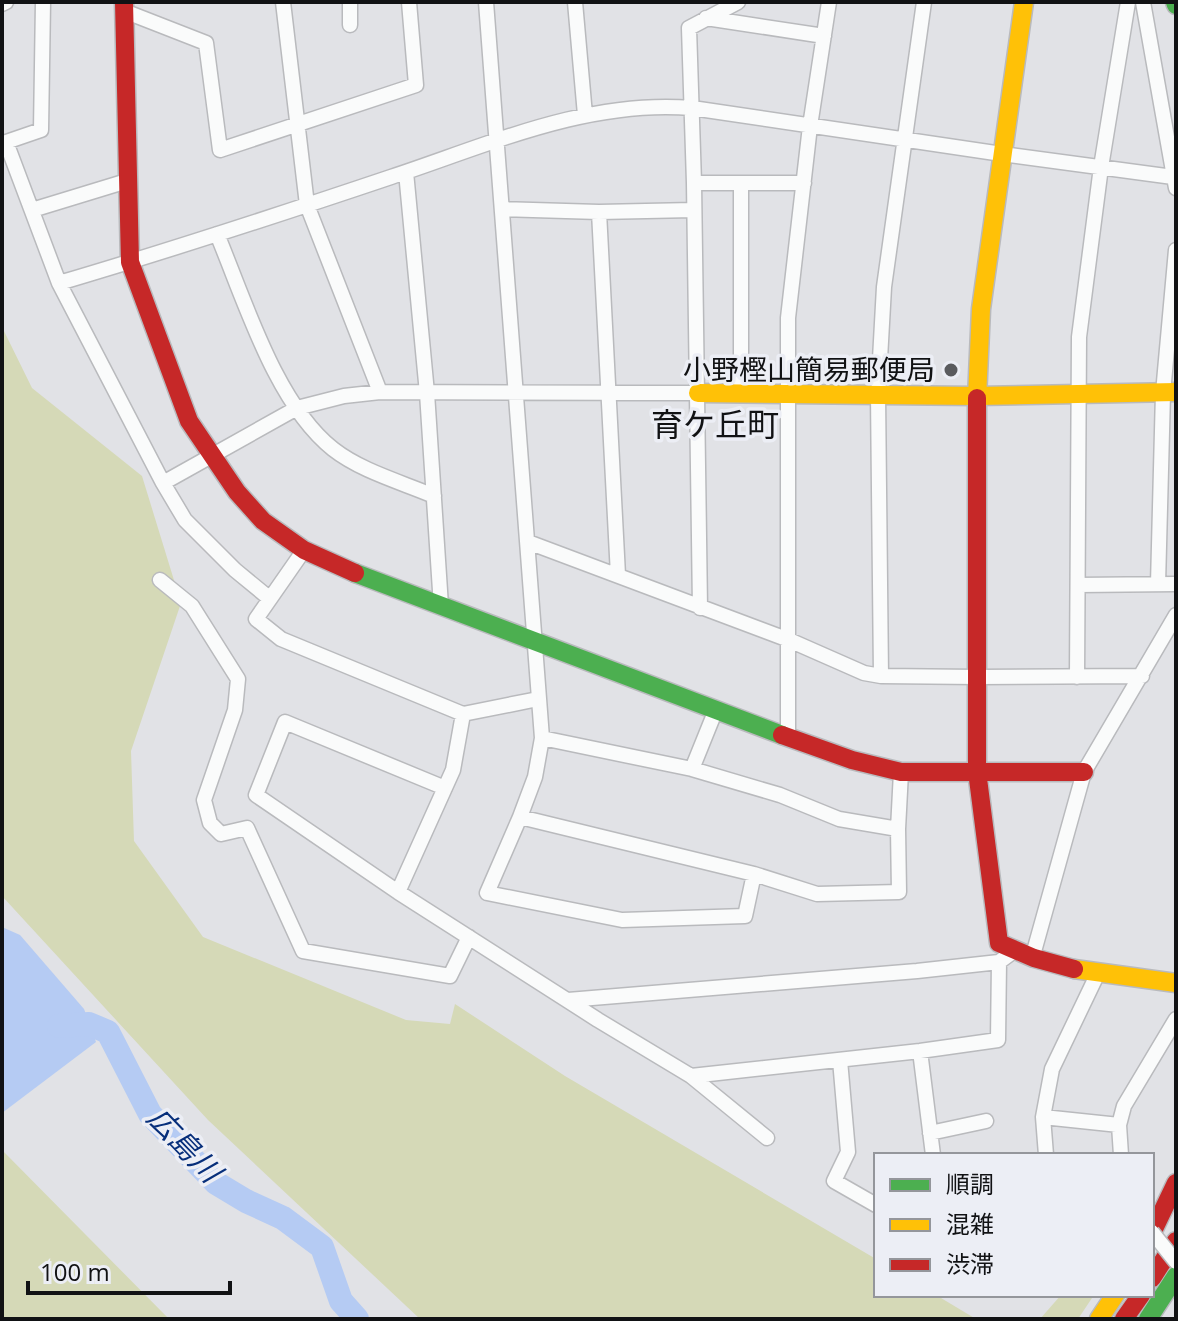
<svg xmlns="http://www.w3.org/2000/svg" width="1178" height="1321" viewBox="0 0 1178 1321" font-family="'Open Sans','Noto Sans JP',sans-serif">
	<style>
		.green { fill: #d5d9b7 }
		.water { fill: #b5cbf3 }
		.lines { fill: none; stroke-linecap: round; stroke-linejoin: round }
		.river { stroke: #b5cbf3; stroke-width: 24 }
		.street-casing { stroke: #b9babd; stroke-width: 17 }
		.fast-casing { stroke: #b9babd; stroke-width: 21 }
		.slow-casing { stroke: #b9babd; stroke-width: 21 }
		.jam-casing { stroke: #b9babd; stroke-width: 21 }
		.street { stroke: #fafbfb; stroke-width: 14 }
		.fast { stroke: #4caf50; stroke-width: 18 }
		.slow { stroke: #ffc107; stroke-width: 18 }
		.jam { stroke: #c62828; stroke-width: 18 }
		.street-bridge-casing { stroke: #b9babd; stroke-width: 17; stroke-linecap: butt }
		.street-bridge { stroke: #fafbfb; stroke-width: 14 }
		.poi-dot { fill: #5a5b5e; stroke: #eceef5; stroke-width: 3 }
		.labels { text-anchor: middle; stroke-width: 7; stroke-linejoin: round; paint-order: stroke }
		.poi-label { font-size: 28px; fill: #111214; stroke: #eceef5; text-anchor: end }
		.water-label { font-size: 30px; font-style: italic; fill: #072f7b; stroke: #eceef5 }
		.quarter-label { font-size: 32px; fill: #111214; stroke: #eceef5 }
	</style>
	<rect width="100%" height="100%" fill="#e1e2e6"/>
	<path class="green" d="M 2,327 L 32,388 L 142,476 L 181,603 L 131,751 L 134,841 L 203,937 L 406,1020 L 450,1024 L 455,1004 L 565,1076 L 876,1259 L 876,1295 L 936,1295 L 976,1319 L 420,1319 L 208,1120 L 2,896 Z
		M 2,1150 L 169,1319 L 2,1319 Z
		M 1061,1295 L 1094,1295 L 1078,1319 L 1040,1319 Z"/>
	<path class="water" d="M 2,927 L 20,935 L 84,1009 L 96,1042 L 2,1113 Z"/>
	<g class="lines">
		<path class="river" d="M 59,1026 L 89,1024 L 108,1032 L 150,1114 L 216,1183 L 246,1201 L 283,1218 L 322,1247 L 341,1301 L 357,1319"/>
		<defs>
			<path id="street" d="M 43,2 L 41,130 L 6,142 L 59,283 L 163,483 L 297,408 L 344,396 L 380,392 L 698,393
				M 283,2 L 307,205 L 380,392
				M 350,2 L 350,25
				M 486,2 L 542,738 L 535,777 L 520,817 L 754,874 L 817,894 L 899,892 L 898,829
				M 575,2 L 585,115
				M 1143,2 L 1176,188
				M 2,4 L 6,2
				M 124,11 L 206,43 L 220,150 L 416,85 L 409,2
				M 706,18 L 824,36
				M 406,172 L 427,393 L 441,606
				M 694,183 L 804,183
				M 741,185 L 741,393
				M 502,209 L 599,212 L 693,210
				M 32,210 L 127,181
				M 599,212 L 618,575
				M 217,234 C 245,301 276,404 333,449 C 361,471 401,482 434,496
				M 59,283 C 171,250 281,214 391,177 C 488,145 588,99 692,108 L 1002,154 L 1173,177
				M 163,483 L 185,520 L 235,570 L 269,598
				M 528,542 L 789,640 L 864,673 L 881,676 L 978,677 L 1142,676
				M 304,550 L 256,619 L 281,639 L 463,714 L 453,770 L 398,892
				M 160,580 L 192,606 L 238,679 L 235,710 L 204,800 L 210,823 L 221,834 L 247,828 L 303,951 L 450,976 L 469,937
				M 1158,584 L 1163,393 L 1176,250
				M 1078,585 L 1176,584
				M 700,608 L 694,183 L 689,28 L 738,2
				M 881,676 L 878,395 L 884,287 L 924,2
				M 1077,677 L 1079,337 L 1101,167 L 1128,2
				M 463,714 L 538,699
				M 542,738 L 692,769 L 780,795 L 839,819 L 898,829 L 901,772
				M 788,738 L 788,318 L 810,126 L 829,2
				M 692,769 L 715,712
				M 445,788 L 285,722 L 256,795 L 398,892 L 598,1020 L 691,1076 L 767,1138
				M 520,817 L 487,893 L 622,920 L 745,916 L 754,874
				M 1033,955 L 1084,772 L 1176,615
				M 568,1000 L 917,971 L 999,962 L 1014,951
				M 920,1051 L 933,1155
				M 840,1060 L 848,1152 L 834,1181 L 876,1205
				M 691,1076 L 920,1051 L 998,1040 L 999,962
				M 1043,1117 L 1119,1125
				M 930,1133 L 986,1121
				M 1046,1155 L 1043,1117 L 1052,1069 L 1098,973
				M 1121,1155 L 1119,1125 L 1124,1106 L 1176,1019"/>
			<path id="fast" d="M 1175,2 L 1176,5
				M 355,573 L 782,735
				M 1148,1319 L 1176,1276"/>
			<path id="slow" d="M 698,393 L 977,396 L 1176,392
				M 977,398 L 981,309 L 1024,2
				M 1074,969 L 1176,983
				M 1099,1319 L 1115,1295"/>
			<path id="jam" d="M 124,2 L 130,262 L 189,421 L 237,492 L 263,521 L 304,550 L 355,573
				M 977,398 L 977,771 L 999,943 L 1034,958 L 1074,969
				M 782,735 L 852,760 L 901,772 L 1084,772
				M 1152,1233 L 1176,1183
				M 1152,1278 L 1176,1241
				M 1124,1319 L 1141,1295"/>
		</defs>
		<use href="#street" class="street-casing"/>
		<use href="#fast" class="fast-casing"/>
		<use href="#slow" class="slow-casing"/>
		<use href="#jam" class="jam-casing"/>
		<use href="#street" class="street"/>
		<use href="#fast" class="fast"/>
		<use href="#slow" class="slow"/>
		<use href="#jam" class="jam"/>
		<defs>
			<path id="street-bridge" d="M 1152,1232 L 1176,1262"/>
		</defs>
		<use href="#street-bridge" class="street-bridge-casing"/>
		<use href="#street-bridge" class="street-bridge"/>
	</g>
	<circle class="poi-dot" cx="951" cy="370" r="8"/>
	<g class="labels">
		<g class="poi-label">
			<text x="935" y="380">小野樫山簡易郵便局</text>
		</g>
		<g class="water-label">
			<text transform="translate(184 1145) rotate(46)" y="10">広島川</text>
		</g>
		<g class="quarter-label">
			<text x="715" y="436">育ケ丘町</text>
		</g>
	</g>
	<rect width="1178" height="1321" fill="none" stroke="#111214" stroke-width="8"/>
	<rect x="874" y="1153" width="280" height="144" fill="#eceef5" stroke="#94969b" stroke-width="2"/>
	<rect x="890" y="1179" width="40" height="12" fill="#4caf50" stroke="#94969b" stroke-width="2"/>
	<text x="946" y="1193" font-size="24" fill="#111214">順調</text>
	<rect x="890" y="1219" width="40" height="12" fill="#ffc107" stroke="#94969b" stroke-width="2"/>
	<text x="946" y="1233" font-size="24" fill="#111214">混雑</text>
	<rect x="890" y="1259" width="40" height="12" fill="#c62828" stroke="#94969b" stroke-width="2"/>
	<text x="946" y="1273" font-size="24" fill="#111214">渋滞</text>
	<path d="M28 1281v12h202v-12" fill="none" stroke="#111214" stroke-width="4"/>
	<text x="40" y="1281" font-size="24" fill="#111214" stroke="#eceef5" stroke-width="6" paint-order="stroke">100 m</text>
</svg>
